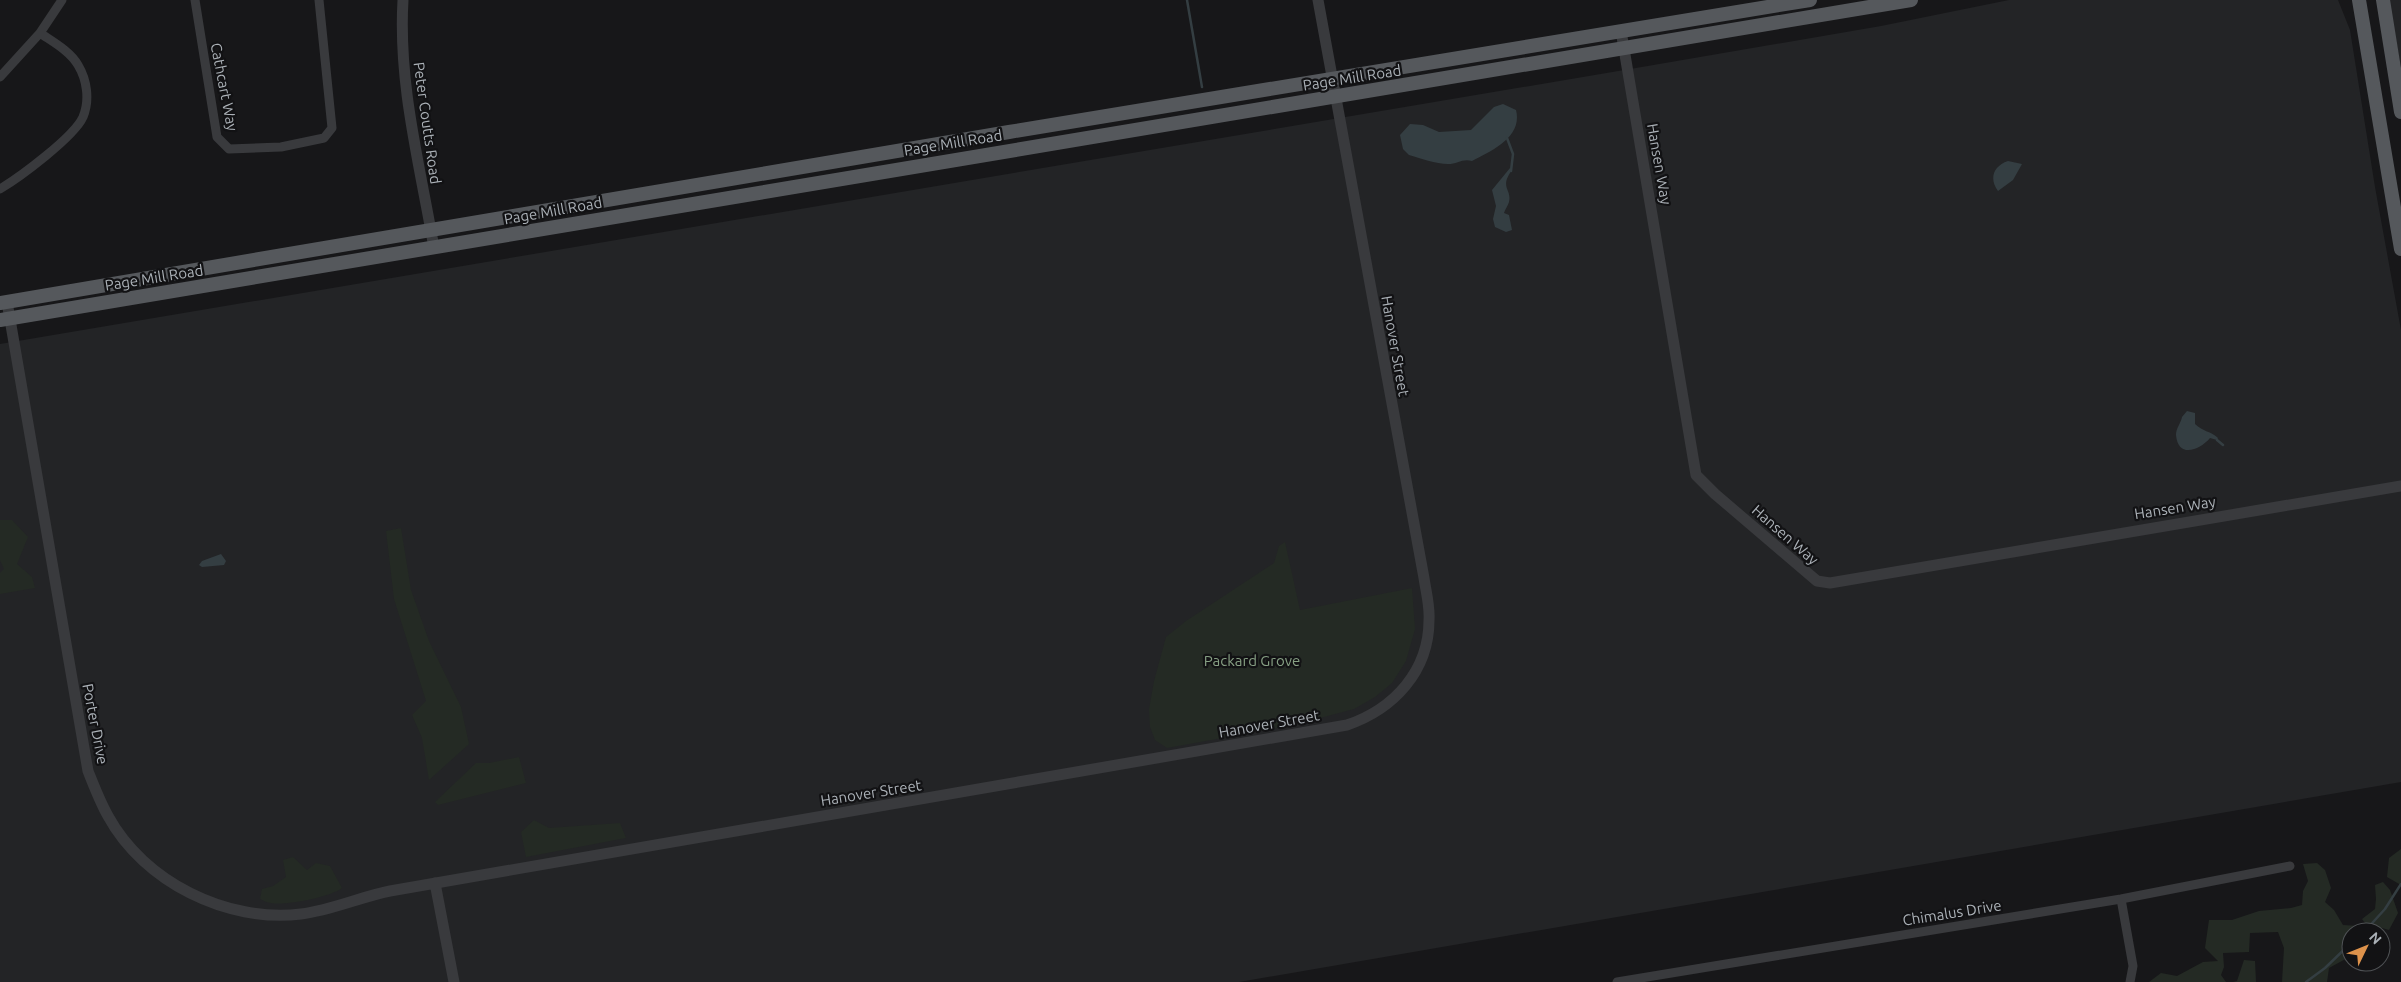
<svg xmlns="http://www.w3.org/2000/svg" width="2401" height="982" viewBox="0 0 2401 982" font-family="Ubuntu,sans-serif">
	<style>
		.built { fill: #232426 }
		.green { fill: #242a24 }
		.water { fill: #343e42 }
		.lines { fill: none; stroke-linecap: round; stroke-linejoin: round }
		.stream { stroke: #343e42; stroke-width: 2.5 }
		.minor { stroke: #393a3d; stroke-width: 9 }
		.tertiary { stroke: #393a3d; stroke-width: 11 }
		.primary { stroke: #55585c; stroke-width: 14 }
		.labels { text-anchor: middle; stroke-width: 4.5; stroke-linejoin: round; paint-order: stroke }
		.street-label { font-size: 15px; fill: #abb1b7; stroke: #121214 }
		.park-label { font-size: 15px; fill: #87a084; stroke: #121214 }
	</style>
	<rect width="100%" height="100%" fill="#171719"/>
	<path class="built" d="M 2009,0 L 2338,0 L 2350,30 L 2375,187 L 2401,330 L 2401,782 L 1239,982 L 0,982 L 0,344 L 1636,68 L 1881,26 Z
		M 2389,0 L 2401,0 L 2401,68 Z"/>
	<path class="green" d="M 0,520 L 12,520 L 28,537 L 17,564 L 32,577 L 35,588 L 0,594 L 0,573 L 4,569 L 0,560 Z
		M 401,528 L 411,590 L 429,641 L 461,707 L 469,744 L 429,780 L 422,738 L 412,715 L 426,701 L 394,599 L 386,531 Z
		M 1285,542 L 1300,610 L 1412,588 L 1415,629 L 1406,661 L 1392,683 L 1375,697 L 1354,709 L 1294,725 L 1167,748 L 1155,740 L 1150,727 L 1149,709 L 1154,681 L 1166,637 L 1186,621 L 1274,563 L 1279,546 Z
		M 519,757 L 526,783 L 438,805 L 435,802 L 476,763 L 489,763 Z
		M 534,820 L 549,828 L 620,823 L 626,838 L 526,857 L 521,832 Z
		M 2401,849 L 2401,885 L 2387,877 L 2389,858 Z
		M 293,857 L 307,870 L 316,863 L 330,866 L 342,888 C 331,897 285,906 271,903 C 267,903 263,900 260,899 L 262,889 L 273,886 L 286,877 L 283,860 Z
		M 2317,863 L 2325,870 L 2331,888 L 2325,902 L 2334,910 L 2343,925 L 2359,926 L 2370,932 L 2351,932 L 2351,956 L 2329,968 L 2327,982 L 2282,982 L 2284,948 L 2278,932 L 2250,933 L 2249,952 L 2223,953 L 2224,967 L 2221,975 L 2226,982 L 2149,982 L 2161,973 L 2177,976 L 2203,962 L 2218,961 L 2205,948 L 2209,920 L 2232,920 L 2259,911 L 2291,908 L 2302,905 L 2303,891 L 2308,881 L 2303,864 Z
		M 2383,882 L 2390,890 L 2398,913 L 2389,930 L 2365,923 L 2362,919 L 2375,909 L 2376,899 L 2375,885 Z
		M 2244,960 L 2255,961 L 2256,982 L 2233,982 L 2237,981 Z"/>
	<path class="water" d="M 1503,104 L 1516,110 C 1523,137 1491,151 1472,161 C 1463,158 1457,164 1448,164 C 1436,164 1420,158 1409,155 L 1403,149 L 1400,135 L 1410,124 L 1423,125 L 1439,132 L 1471,130 L 1494,107 Z
		M 2008,161 L 2022,164 L 2013,180 L 1998,191 C 1989,179 1993,166 2008,161 Z
		M 1510,168 L 1512,170 C 1499,188 1512,189 1509,202 C 1508,206 1505,209 1504,213 L 1509,215 L 1512,230 L 1506,232 L 1495,227 L 1493,219 L 1496,206 L 1492,190 Z
		M 2187,411 L 2195,413 L 2195,424 C 2203,432 2211,431 2218,438 L 2217,440 L 2210,438 C 2200,450 2178,459 2176,435 C 2176,428 2181,423 2182,417 Z
		M 221,554 L 226,561 L 224,565 L 202,567 L 199,565 L 202,561 Z"/>
	<g class="lines">
		<path class="stream" d="M 1187,0 L 1202,87
			M 1507,138 L 1513,154 L 1511,171
			M 2217,440 L 2223,445
			M 2364,932 L 2385,909 L 2401,884
			M 2306,982 L 2325,968 L 2351,943"/>
		<path class="minor" d="M 195,0 L 217,137 L 229,149 L 281,147 L 324,138 L 332,128 L 319,0
			M 0,77 L 40,33 L 62,0
			M 0,189 C 20,177 74,137 83,117 C 90,100 87,80 78,65 C 70,51 53,42 40,33
			M 2121,899 L 2133,966 L 2130,982
			M 1617,982 L 2121,899 L 2290,866"/>
		<path class="tertiary" d="M 403,0 C 398,85 420,165 434,248
			M 1621,31 L 1696,475 L 1715,494 L 1817,581 L 1830,583 L 2401,486
			M 7,302 L 88,771 C 94,786 100,802 108,816 C 144,882 227,923 301,914 C 332,910 360,897 390,891 L 1347,725 C 1394,709 1429,671 1429,620 C 1430,606 1426,592 1424,578 L 1318,0
			M 435,883 L 454,982"/>
		<path class="primary" d="M 2359,0 L 2401,249
			M 2383,0 L 2401,112
			M 0,303 L 1009,132 L 1810,0
			M 0,320 L 1911,0"/>
	</g>
	<g class="labels">
		<g class="street-label">
			<text transform="translate(1352 78) rotate(-9)" y="5">Page Mill Road</text>
			<text transform="translate(224 87) rotate(79)" y="5">Cathcart Way</text>
			<text transform="translate(427 123) rotate(82)" y="5">Peter Coutts Road</text>
			<text transform="translate(953 143) rotate(-9)" y="5">Page Mill Road</text>
			<text transform="translate(1659 164) rotate(80)" y="5">Hansen Way</text>
			<text transform="translate(553 211) rotate(-10)" y="5">Page Mill Road</text>
			<text transform="translate(154 278) rotate(-9)" y="5">Page Mill Road</text>
			<text transform="translate(1395 346) rotate(80)" y="5">Hanover Street</text>
			<text transform="translate(2175 508) rotate(-9)" y="5">Hansen Way</text>
			<text transform="translate(1785 535) rotate(41)" y="5">Hansen Way</text>
			<text transform="translate(95 724) rotate(79)" y="5">Porter Drive</text>
			<text transform="translate(1269 724) rotate(-10)" y="5">Hanover Street</text>
			<text transform="translate(871 793) rotate(-9)" y="5">Hanover Street</text>
			<text transform="translate(1952 913) rotate(-9)" y="5">Chimalus Drive</text>
		</g>
		<g class="park-label">
			<text x="1252" y="666">Packard Grove</text>
		</g>
	</g>
	<g transform="translate(2366 947) rotate(47)"><circle r="24" fill="#121214" stroke="#4f5255"/>
	<path d="M0-4L9 19L0 12L-9 19Z" fill="#dd924b"/>
	<text y="-8" font-size="14" font-weight="bold" text-anchor="middle" fill="#abb1b7">N</text>
	</g>
</svg>
